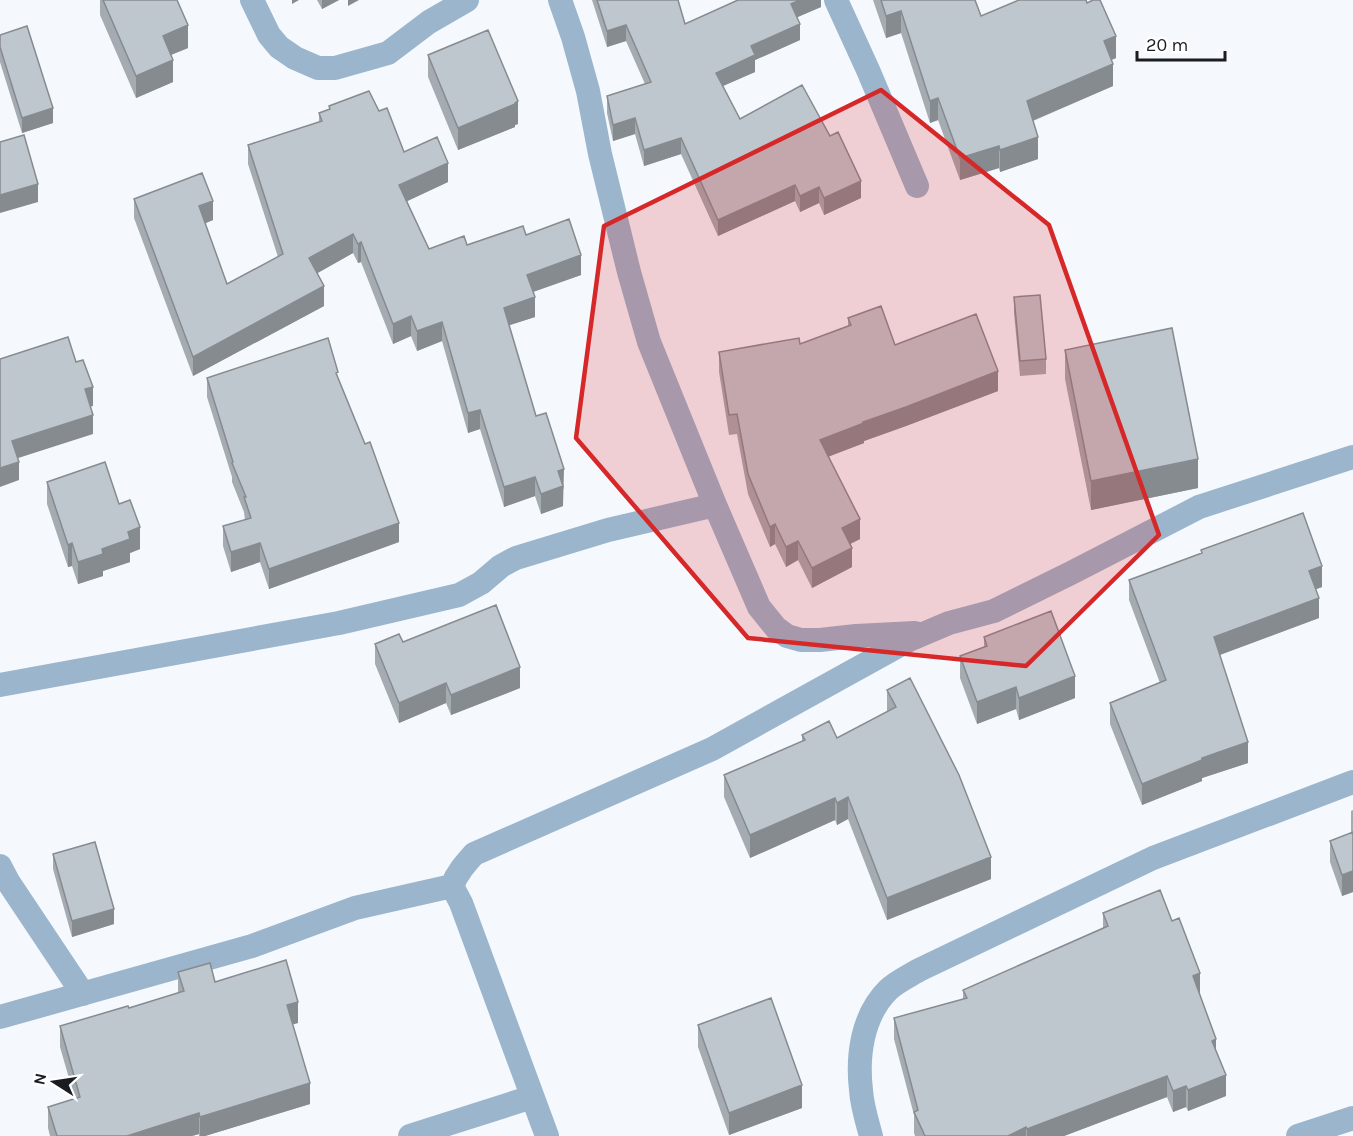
<svg xmlns="http://www.w3.org/2000/svg" width="1353" height="1136" viewBox="0 0 1353 1136" font-family="Karla,sans-serif">
	<style>
		.lines { fill: none; stroke-linecap: round; stroke-linejoin: round }
		.street { stroke: #9bb5cc; stroke-width: 24 }
		.wall { fill: #a4abb1 }
		.shaded-wall { fill: #868b90 }
		.building { fill: #bfc7ce; stroke: #868b90; stroke-width: 1.5 }
		.marked { fill: #d62828; fill-opacity: 0.2; stroke: #d62828; stroke-width: 4.5; stroke-linejoin: round }
	</style>
	<rect width="100%" height="100%" fill="#f5f9fe"/>
	<g class="lines">
		<path class="street" d="M 252,0 L 269,35 L 279,47 L 295,58 L 318,68 L 335,68 L 388,53 L 429,22 L 467,0
			M 560,0 L 573,37 L 588,91 L 600,154 L 629,272 L 649,342 L 715,505 L 759,607 L 776,628 L 787,636 L 801,640 L 820,640 L 856,636 L 915,633
			M 836,0 L 868,70 L 917,186
			M 0,685 L 339,623 L 459,595 L 481,583 L 501,566 L 516,558 L 608,530 L 715,505
			M 0,866 L 9,883 L 83,994
			M 0,1017 L 252,946 L 355,908 L 452,886
			M 410,1136 L 532,1097
			M 547,1136 L 461,903 L 452,886 C 457,873 465,864 474,854 L 712,749 L 909,640 L 949,623 L 994,611 L 1071,573 L 1199,507 L 1353,457
			M 871,1136 C 867,1121 862,1106 861,1090 C 857,1056 862,1016 888,990 C 896,982 909,976 919,970 L 1153,858 L 1353,782
			M 1298,1136 L 1353,1118"/>
	</g>
	<path class="wall" d="M 100,0 L 177,0 L 188,48 L 171,55 L 173,82 L 136,98 L 100,15 Z
		M 317,0 L 339,0 L 322,9 Z
		M 592,0 L 678,0 L 685,24 L 821,0 L 821,7 L 797,17 L 800,40 L 755,60 L 755,72 L 723,86 L 740,119 L 861,198 L 824,215 L 819,203 L 800,212 L 795,201 L 718,236 L 681,154 L 644,166 L 635,134 L 613,141 L 607,113 L 607,96 L 645,84 L 626,41 L 607,47 Z
		M 873,0 L 975,0 L 981,16 L 1116,58 L 1111,60 L 1113,86 L 1033,121 L 1038,159 L 1000,172 L 999,168 L 960,180 L 938,120 L 930,123 L 901,33 L 886,38 Z
		M 0,35 L 53,123 L 22,133 L 0,62 Z
		M 428,55 L 518,124 L 515,125 L 515,127 L 458,150 L 428,77 Z
		M 329,106 L 379,111 L 404,152 L 448,182 L 407,201 L 429,249 L 467,245 L 526,235 L 581,275 L 533,292 L 535,317 L 509,325 L 536,416 L 564,488 L 563,489 L 563,506 L 541,514 L 535,496 L 504,507 L 480,429 L 468,433 L 442,341 L 417,351 L 411,336 L 393,344 L 361,262 L 358,263 L 353,253 L 317,273 L 324,306 L 193,376 L 134,218 L 134,199 L 213,220 L 205,223 L 227,284 L 278,257 L 248,164 L 248,145 L 319,122 L 319,113 L 329,109 Z
		M 1014,297 L 1046,359 L 1046,374 L 1020,376 L 1014,313 Z
		M 848,318 L 895,345 L 998,391 L 906,426 L 864,441 L 864,443 L 829,456 L 860,539 L 850,544 L 852,567 L 812,588 L 798,560 L 786,567 L 775,544 L 770,547 L 748,494 L 737,434 L 729,435 L 719,372 L 719,352 L 800,344 L 848,326 Z
		M 1065,350 L 1198,488 L 1091,510 L 1065,379 Z
		M 207,378 L 338,379 L 365,444 L 399,542 L 269,589 L 260,562 L 231,572 L 223,546 L 223,526 L 245,520 L 244,512 L 232,482 L 232,477 L 207,397 Z
		M 47,482 L 119,504 L 140,549 L 130,553 L 130,562 L 103,571 L 103,576 L 78,584 L 72,566 L 68,567 L 47,504 Z
		M 1201,550 L 1322,587 L 1315,589 L 1319,618 L 1220,655 L 1248,763 L 1202,778 L 1202,781 L 1142,805 L 1110,724 L 1110,703 L 1160,683 L 1129,600 L 1129,580 L 1201,553 Z
		M 984,637 L 1075,698 L 1019,720 L 1016,709 L 977,724 L 960,678 L 960,656 L 984,647 Z
		M 403,642 L 520,688 L 451,715 L 446,703 L 399,723 L 375,664 L 375,644 Z
		M 887,690 L 991,879 L 887,920 L 848,819 L 837,825 L 835,820 L 750,858 L 724,797 L 724,775 L 802,741 L 802,735 L 837,738 L 887,712 Z
		M 1353,810 L 1353,892 L 1342,896 L 1330,862 L 1330,841 L 1351,833 L 1351,811 Z
		M 53,854 L 114,924 L 72,937 L 53,869 Z
		M 1103,913 L 1200,994 L 1216,1050 L 1226,1096 L 1188,1111 L 1186,1107 L 1173,1112 L 1167,1097 L 1064,1136 L 915,1136 L 914,1133 L 914,1115 L 894,1039 L 894,1018 L 963,999 L 963,990 L 1103,928 Z
		M 178,972 L 215,982 L 298,1023 L 292,1024 L 310,1104 L 205,1136 L 199,1136 L 199,1134 L 192,1136 L 50,1136 L 48,1128 L 48,1107 L 75,1099 L 60,1047 L 60,1026 L 129,1008 L 178,993 Z
		M 698,1025 L 802,1108 L 729,1135 L 698,1047 Z"/>
	<path class="shaded-wall" d="M 292,0 L 299,0 L 292,4 Z
		M 322,0 L 339,0 L 322,9 Z
		M 348,0 L 359,0 L 348,6 Z
		M 800,0 L 821,0 L 821,7 L 791,20 L 791,4 Z
		M 901,11 L 901,33 L 886,38 L 886,16 Z
		M 800,24 L 800,40 L 755,60 L 755,72 L 716,89 L 716,73 L 751,46 Z
		M 188,25 L 188,48 L 163,58 L 163,36 Z
		M 626,25 L 626,41 L 607,47 L 607,31 Z
		M 1116,36 L 1116,58 L 1104,63 L 1104,41 Z
		M 173,60 L 173,82 L 136,98 L 136,76 Z
		M 1113,64 L 1113,86 L 1027,123 L 1027,101 Z
		M 938,98 L 938,120 L 930,123 L 930,101 Z
		M 518,101 L 518,124 L 515,125 L 515,127 L 458,150 L 458,128 Z
		M 53,108 L 53,123 L 22,133 L 22,118 Z
		M 635,118 L 635,134 L 613,141 L 613,125 Z
		M 1038,137 L 1038,159 L 1000,172 L 1000,150 Z
		M 681,138 L 681,154 L 644,166 L 644,150 Z
		M 999,146 L 999,168 L 960,180 L 960,158 Z
		M 448,163 L 448,182 L 399,205 L 399,185 Z
		M 861,181 L 861,198 L 824,215 L 824,198 Z
		M 38,184 L 38,202 L 0,213 L 0,195 Z
		M 795,185 L 795,201 L 718,236 L 718,220 Z
		M 819,187 L 819,203 L 800,212 L 800,196 Z
		M 213,201 L 213,220 L 199,226 L 199,206 Z
		M 353,234 L 353,253 L 309,278 L 309,258 Z
		M 361,242 L 361,262 L 358,263 L 358,244 Z
		M 581,255 L 581,275 L 527,294 L 527,275 Z
		M 324,286 L 324,306 L 193,376 L 193,357 Z
		M 535,297 L 535,317 L 504,327 L 504,308 Z
		M 411,316 L 411,336 L 393,344 L 393,324 Z
		M 442,322 L 442,341 L 417,351 L 417,331 Z
		M 998,371 L 998,391 L 906,426 L 864,441 L 864,443 L 820,460 L 820,440 L 863,422 Z
		M 93,387 L 93,406 L 85,408 L 85,389 Z
		M 480,410 L 480,429 L 468,433 L 468,413 Z
		M 93,415 L 93,434 L 12,460 L 12,441 Z
		M 1198,459 L 1198,488 L 1091,510 L 1091,481 Z
		M 19,462 L 19,480 L 0,487 L 0,468 Z
		M 564,469 L 563,506 L 541,514 L 541,494 L 558,471 Z
		M 535,477 L 535,496 L 504,507 L 504,487 Z
		M 860,519 L 860,539 L 842,548 L 842,528 Z
		M 399,523 L 399,542 L 269,589 L 269,569 Z
		M 775,524 L 775,544 L 770,547 L 770,527 Z
		M 140,527 L 140,549 L 130,553 L 130,562 L 103,571 L 103,576 L 78,584 L 78,562 L 102,549 L 128,532 Z
		M 798,541 L 798,560 L 786,567 L 786,547 Z
		M 72,543 L 72,566 L 68,567 L 68,545 Z
		M 260,543 L 260,562 L 231,572 L 231,552 Z
		M 852,548 L 852,567 L 812,588 L 812,568 Z
		M 1322,566 L 1322,587 L 1309,592 L 1309,571 Z
		M 1319,598 L 1319,618 L 1214,657 L 1214,637 Z
		M 520,667 L 520,688 L 451,715 L 451,695 Z
		M 1075,676 L 1075,698 L 1019,720 L 1019,698 Z
		M 446,683 L 446,703 L 399,723 L 399,703 Z
		M 1016,687 L 1016,709 L 977,724 L 977,702 Z
		M 1248,742 L 1248,763 L 1202,778 L 1202,781 L 1142,805 L 1142,784 L 1202,758 Z
		M 848,797 L 848,819 L 837,825 L 837,803 Z
		M 835,798 L 835,820 L 750,858 L 750,835 Z
		M 991,857 L 991,879 L 887,920 L 887,898 Z
		M 1353,871 L 1353,892 L 1342,896 L 1342,875 Z
		M 114,909 L 114,924 L 72,937 L 72,921 Z
		M 1200,973 L 1200,994 L 1193,997 L 1193,976 Z
		M 298,1002 L 298,1023 L 287,1026 L 287,1005 Z
		M 1216,1039 L 1216,1060 L 1212,1041 Z
		M 1226,1075 L 1226,1096 L 1188,1111 L 1188,1090 Z
		M 1167,1076 L 1167,1097 L 1064,1136 L 1027,1136 L 1027,1129 Z
		M 310,1083 L 310,1104 L 205,1136 L 200,1136 L 200,1117 Z
		M 802,1085 L 802,1108 L 729,1135 L 729,1113 Z
		M 1186,1086 L 1186,1107 L 1173,1112 L 1173,1091 Z
		M 199,1113 L 199,1134 L 192,1136 L 127,1136 Z
		M 1026,1127 L 1026,1136 L 1008,1136 Z"/>
	<path class="building" d="M 103,0 L 177,0 L 188,25 L 163,36 L 173,60 L 136,76 Z
		M 597,0 L 678,0 L 685,24 L 738,0 L 800,0 L 791,4 L 800,24 L 751,46 L 755,55 L 716,73 L 740,119 L 802,85 L 830,136 L 838,132 L 861,181 L 824,198 L 819,187 L 800,196 L 795,185 L 718,220 L 681,138 L 644,150 L 635,118 L 613,125 L 607,96 L 651,82 L 626,25 L 607,31 Z
		M 881,0 L 975,0 L 981,16 L 1019,0 L 1086,0 L 1087,3 L 1093,0 L 1100,0 L 1116,36 L 1104,41 L 1113,64 L 1027,101 L 1038,137 L 1000,150 L 999,146 L 960,158 L 938,98 L 930,101 L 901,11 L 886,16 Z
		M 27,26 L 53,108 L 22,118 L 0,47 L 0,35 Z
		M 488,30 L 518,101 L 515,103 L 515,104 L 458,128 L 428,55 Z
		M 369,91 L 379,111 L 387,108 L 404,152 L 437,137 L 448,163 L 399,185 L 429,249 L 464,236 L 467,245 L 523,226 L 526,235 L 569,219 L 581,255 L 527,275 L 535,297 L 504,308 L 536,416 L 546,413 L 564,469 L 558,471 L 563,486 L 541,494 L 535,477 L 504,487 L 480,410 L 468,413 L 442,322 L 417,331 L 411,316 L 393,324 L 361,242 L 358,244 L 353,234 L 309,258 L 324,286 L 193,357 L 134,199 L 202,173 L 213,201 L 199,206 L 227,284 L 283,254 L 248,145 L 322,121 L 319,113 L 330,109 L 329,106 Z
		M 24,135 L 38,184 L 0,195 L 0,142 Z
		M 1040,295 L 1046,359 L 1020,361 L 1014,297 Z
		M 881,306 L 895,345 L 976,314 L 998,371 L 906,407 L 863,422 L 864,423 L 820,440 L 860,519 L 842,528 L 852,548 L 812,568 L 798,541 L 786,547 L 775,524 L 770,527 L 748,474 L 737,414 L 729,415 L 719,352 L 799,338 L 800,344 L 851,325 L 848,318 Z
		M 1172,328 L 1198,459 L 1091,481 L 1065,350 Z
		M 68,337 L 76,362 L 83,360 L 93,387 L 85,389 L 93,415 L 12,441 L 19,462 L 0,468 L 0,359 Z
		M 328,338 L 338,372 L 336,373 L 365,444 L 370,442 L 399,523 L 269,569 L 260,543 L 231,552 L 223,526 L 251,518 L 244,497 L 246,497 L 232,463 L 233,462 L 207,378 Z
		M 105,462 L 119,504 L 130,500 L 140,527 L 128,532 L 130,539 L 102,549 L 103,554 L 78,562 L 72,543 L 68,545 L 47,482 Z
		M 1303,513 L 1322,566 L 1309,571 L 1319,598 L 1214,637 L 1248,742 L 1202,758 L 1202,760 L 1142,784 L 1110,703 L 1166,680 L 1129,580 L 1202,553 L 1201,550 Z
		M 496,605 L 520,667 L 451,695 L 446,683 L 399,703 L 375,644 L 399,634 L 403,642 Z
		M 1051,611 L 1075,676 L 1019,698 L 1016,687 L 977,702 L 960,656 L 987,646 L 984,637 Z
		M 910,678 L 959,775 L 991,857 L 887,898 L 848,797 L 837,803 L 835,798 L 750,835 L 724,775 L 805,740 L 802,735 L 829,721 L 837,738 L 896,707 L 887,690 Z
		M 1353,832 L 1353,871 L 1342,875 L 1330,841 Z
		M 95,842 L 114,909 L 72,921 L 53,854 Z
		M 1160,890 L 1172,921 L 1179,918 L 1200,973 L 1193,976 L 1216,1039 L 1212,1041 L 1226,1075 L 1188,1090 L 1186,1086 L 1173,1091 L 1167,1076 L 1027,1129 L 1026,1127 L 1008,1136 L 925,1136 L 914,1112 L 918,1110 L 894,1018 L 967,998 L 963,990 L 1108,926 L 1103,913 Z
		M 286,960 L 298,1002 L 287,1005 L 310,1083 L 200,1117 L 199,1113 L 127,1136 L 57,1136 L 48,1107 L 80,1097 L 60,1026 L 128,1006 L 129,1008 L 184,991 L 178,972 L 210,963 L 215,982 Z
		M 771,998 L 802,1085 L 729,1113 L 698,1025 Z"/>
	<path class="marked" d="M 881,90 L 1049,225 L 1159,535 L 1026,666 L 748,638 L 576,438 L 604,226 Z"/>
	<g transform="translate(54 1082) rotate(282)" stroke="#ffffff" stroke-width="4.5" paint-order="stroke">
	<path d="M0-4.5L10 22L0 15L-10 22Z" fill="#1a1c1f"/>
	<text y="-9" font-size="16" font-weight="bold" text-anchor="middle" fill="#1a1c1f">N</text>
	</g>
	<path d="M1137 51v9h88v-9" fill="none" stroke="#1a1c1f" stroke-width="3"/>
	<text x="1146" y="51" font-size="18" fill="#1a1c1f" stroke="#ffffff" stroke-width="4.5" paint-order="stroke">20 m</text>
</svg>
